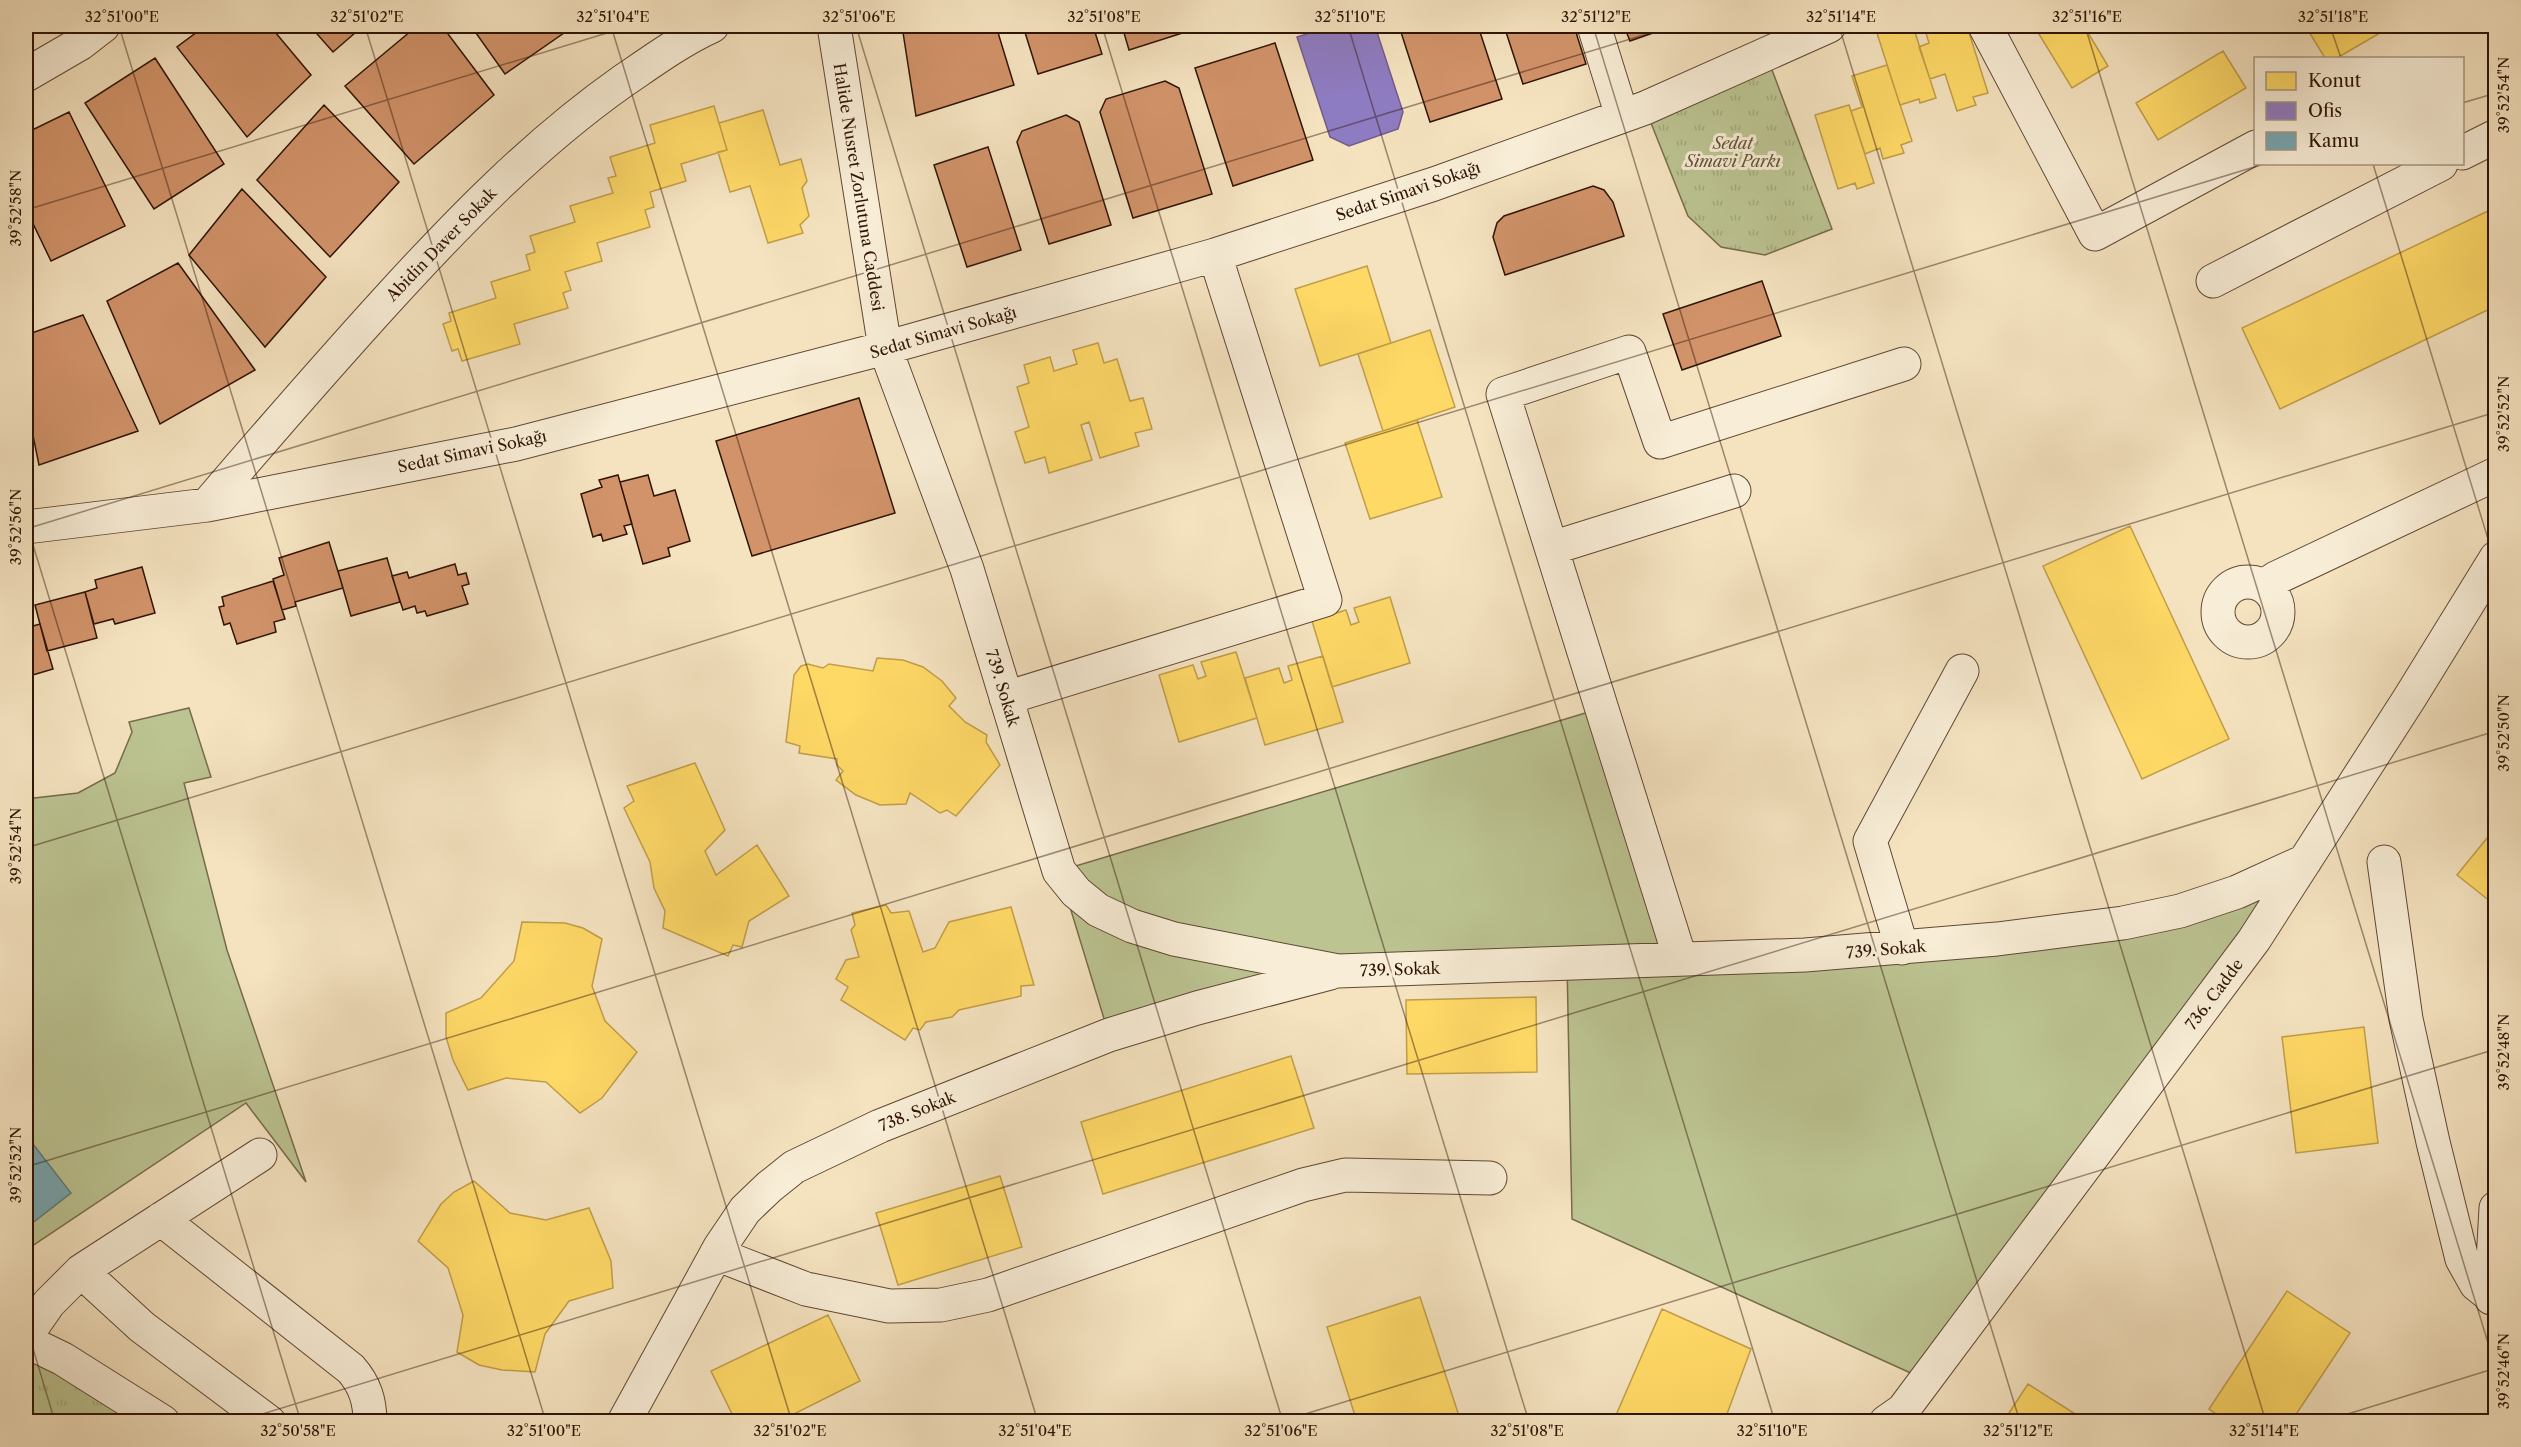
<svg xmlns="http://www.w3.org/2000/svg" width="2521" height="1447" viewBox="0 0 2521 1447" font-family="'Libre Caslon Text',serif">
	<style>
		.grass { fill: #bcc492; stroke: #766c4c; stroke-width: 1.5 }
		.park { fill: url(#park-tufts); stroke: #766c4c; stroke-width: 1.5 }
		.homes { fill: #ffd966; stroke: #c19e49; stroke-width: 1.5 }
		.offices { fill: #8e7cc3; stroke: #725d8a; stroke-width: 1.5 }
		.public { fill: #76a5af; stroke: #617a7c; stroke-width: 1.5 }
		.building { fill: #d2936a; stroke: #2f1406; stroke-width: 1.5 }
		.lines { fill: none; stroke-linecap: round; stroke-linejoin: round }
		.minor-casing { stroke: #604834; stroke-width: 35 }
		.minor { stroke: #f8edd6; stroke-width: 33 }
		.ticks { fill: none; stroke: #2f1406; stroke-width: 1.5; stroke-opacity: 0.45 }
		.labels { text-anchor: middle; stroke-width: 6; stroke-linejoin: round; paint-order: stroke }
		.park-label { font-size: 16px; font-style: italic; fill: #605237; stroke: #f8edd6 }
		.street-label { font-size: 16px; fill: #2f1406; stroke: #f8edd6 }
		.neatline { fill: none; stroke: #2f1406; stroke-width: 2 }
		.ticks-label { font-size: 15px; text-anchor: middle; fill: #2f1406 }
	</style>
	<defs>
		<pattern id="park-tufts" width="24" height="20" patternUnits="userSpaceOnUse" patternTransform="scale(1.5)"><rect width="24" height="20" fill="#bcc492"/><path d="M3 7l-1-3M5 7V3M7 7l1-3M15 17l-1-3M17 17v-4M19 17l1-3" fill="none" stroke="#a2a87c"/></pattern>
	</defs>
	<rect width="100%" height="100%" fill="#f5e3c0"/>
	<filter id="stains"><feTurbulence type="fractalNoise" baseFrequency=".00333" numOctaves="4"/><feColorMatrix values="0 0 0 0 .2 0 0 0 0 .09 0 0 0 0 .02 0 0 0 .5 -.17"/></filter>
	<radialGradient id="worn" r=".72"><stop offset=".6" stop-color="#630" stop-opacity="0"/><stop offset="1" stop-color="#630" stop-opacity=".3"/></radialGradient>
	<path class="grass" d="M 189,708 L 211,777 L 184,783 L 227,950 L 306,1182 L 246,1103 L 26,1250 L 26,799 L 78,793 L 115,773 L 132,732 L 129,722 Z
		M 1602,708 L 1680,958 L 2123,923 L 2305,861 L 1926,1380 L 1572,1219 L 1567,962 L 1338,971 L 1109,1035 L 1059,871 Z"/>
	<path class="park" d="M 1766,54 L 1832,229 L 1765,255 L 1721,247 L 1688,216 L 1645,108 Z
		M 26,1341 L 163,1421 L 26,1421 Z"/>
	<path class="homes" d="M 1890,26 L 1913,26 L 1936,98 L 1920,103 L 1919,99 L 1900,105 L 1876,30 Z
		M 1938,26 L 1967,26 L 1988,93 L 1973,97 L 1976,105 L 1957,111 L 1945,74 L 1930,79 L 1919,47 L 1929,43 L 1925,30 Z
		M 2034,26 L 2084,26 L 2108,66 L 2072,88 Z
		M 2308,26 L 2392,26 L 2337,58 L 2325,58 L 2306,27 Z
		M 2223,51 L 2246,88 L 2158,140 L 2136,103 Z
		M 1887,65 L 1912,141 L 1901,145 L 1904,153 L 1883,159 L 1880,148 L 1865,154 L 1851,111 L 1862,107 L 1852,76 Z
		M 1849,105 L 1874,183 L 1857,189 L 1855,183 L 1838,189 L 1815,115 Z
		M 714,106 L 727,150 L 681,164 L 686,181 L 650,192 L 654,207 L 645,210 L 650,227 L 597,243 L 602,261 L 565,272 L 571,290 L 563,293 L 568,308 L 514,324 L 520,344 L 462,361 L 458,349 L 452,351 L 443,324 L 451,321 L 449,313 L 496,298 L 491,282 L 530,270 L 526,255 L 535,252 L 530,236 L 575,222 L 570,206 L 613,193 L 608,178 L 616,176 L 610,157 L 655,143 L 650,125 Z
		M 763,110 L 780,165 L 801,159 L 807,181 L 802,188 L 809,216 L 800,225 L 803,233 L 768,243 L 750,186 L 730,192 L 718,152 L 727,150 L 719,123 Z
		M 2488,211 L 2496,227 L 2496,306 L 2280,409 L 2242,328 Z
		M 1367,266 L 1391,343 L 1320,366 L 1295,289 Z
		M 1430,330 L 1455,407 L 1383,431 L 1358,354 Z
		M 1098,343 L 1104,363 L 1117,359 L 1130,401 L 1143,398 L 1152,429 L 1135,433 L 1139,446 L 1100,458 L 1089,422 L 1081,425 L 1092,460 L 1049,473 L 1045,457 L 1025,463 L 1015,432 L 1029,427 L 1017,387 L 1029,383 L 1024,365 L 1050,357 L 1054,371 L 1077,364 L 1073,350 Z
		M 1417,420 L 1442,497 L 1370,519 L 1345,443 Z
		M 2130,526 L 2229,739 L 2142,779 L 2043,566 Z
		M 1390,597 L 1410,663 L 1332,687 L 1312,621 L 1346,610 L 1351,625 L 1359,622 L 1354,608 Z
		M 1236,652 L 1257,718 L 1179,742 L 1159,675 L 1193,665 L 1198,679 L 1206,676 L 1201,662 Z
		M 1323,656 L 1343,722 L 1265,745 L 1245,678 L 1279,668 L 1284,683 L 1292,680 L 1288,666 Z
		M 877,658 L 903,660 L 923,667 L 942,681 L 956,698 L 949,706 L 965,722 L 987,735 L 986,742 L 1000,765 L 956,816 L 947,810 L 940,813 L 910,793 L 906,804 L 880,805 L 856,795 L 836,780 L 843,771 L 837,765 L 837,759 L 799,753 L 800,746 L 786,742 L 794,675 L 801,666 L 808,664 L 823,668 L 829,664 L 873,671 Z
		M 695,763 L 725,830 L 705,851 L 716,875 L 757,845 L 789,896 L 749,921 L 742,947 L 733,945 L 728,956 L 663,928 L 665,911 L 654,888 L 650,862 L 624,808 L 634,801 L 627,786 Z
		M 2496,827 L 2496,906 L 2457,875 Z
		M 886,905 L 891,913 L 909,911 L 923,952 L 935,948 L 949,922 L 1011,907 L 1034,985 L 1021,986 L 1021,996 L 959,1010 L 952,1017 L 926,1022 L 920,1030 L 913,1028 L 905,1040 L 841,1000 L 848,987 L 836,979 L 846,960 L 859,957 L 851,930 L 855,925 L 852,913 Z
		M 522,922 L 565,923 L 583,928 L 602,939 L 592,986 L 605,1021 L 637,1052 L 602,1098 L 580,1113 L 546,1082 L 506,1078 L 468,1090 L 453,1060 L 446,1037 L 446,1013 L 481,998 L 514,961 Z
		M 1536,997 L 1537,1072 L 1407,1074 L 1406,1000 Z
		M 2364,1027 L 2378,1143 L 2296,1153 L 2282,1037 Z
		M 1291,1056 L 1314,1128 L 1103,1194 L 1081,1122 Z
		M 1000,1176 L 1022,1247 L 898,1285 L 876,1213 Z
		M 474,1181 L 510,1213 L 546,1220 L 589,1208 L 611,1261 L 613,1288 L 569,1301 L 545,1334 L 535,1372 L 502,1370 L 479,1365 L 457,1352 L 463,1315 L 448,1268 L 418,1241 L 441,1204 L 454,1192 Z
		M 2287,1291 L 2350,1333 L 2291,1422 L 2228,1422 L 2209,1409 Z
		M 1420,1297 L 1461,1422 L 1357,1422 L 1327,1327 Z
		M 1662,1309 L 1751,1349 L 1724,1422 L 1613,1422 Z
		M 828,1315 L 860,1381 L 778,1422 L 736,1422 L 711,1371 Z
		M 2028,1384 L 2088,1422 L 2003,1422 Z"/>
	<path class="offices" d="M 1332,26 L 1375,26 L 1403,112 L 1398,129 L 1349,146 L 1330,137 L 1297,37 Z"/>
	<path class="public" d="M 26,1135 L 71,1193 L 26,1228 Z"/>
	<path class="building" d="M 205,26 L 270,26 L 311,75 L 247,137 L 177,47 Z
		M 310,26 L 363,26 L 333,52 Z
		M 417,26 L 442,26 L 494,95 L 414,164 L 345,86 Z
		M 471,26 L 574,26 L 505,74 Z
		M 902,26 L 996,26 L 1014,85 L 916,116 Z
		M 1023,26 L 1093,26 L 1102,54 L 1038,74 Z
		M 1122,26 L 1194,26 L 1195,29 L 1129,50 Z
		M 1399,26 L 1478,26 L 1502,99 L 1430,122 Z
		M 1504,26 L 1574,26 L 1586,64 L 1523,84 Z
		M 1624,26 L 1673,26 L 1630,41 Z
		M 1275,43 L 1313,160 L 1233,186 L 1195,68 Z
		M 155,58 L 224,164 L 154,209 L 85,103 Z
		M 1165,81 L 1179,88 L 1212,194 L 1133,218 L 1100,112 L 1106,99 Z
		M 324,105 L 399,182 L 330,257 L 257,180 Z
		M 69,112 L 125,226 L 51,261 L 26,209 L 26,133 Z
		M 1066,115 L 1079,122 L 1111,225 L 1049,244 L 1017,142 L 1022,131 Z
		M 988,147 L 1021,250 L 967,267 L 934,165 Z
		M 1593,186 L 1604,190 L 1613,202 L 1624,236 L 1505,275 L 1493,237 L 1497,223 L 1504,216 Z
		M 242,189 L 326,277 L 265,347 L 189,255 Z
		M 178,263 L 255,370 L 160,424 L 107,301 Z
		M 1762,281 L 1781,336 L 1682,370 L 1663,314 Z
		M 83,315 L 138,431 L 39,465 L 26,401 L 26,335 Z
		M 859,398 L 895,513 L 752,556 L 716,441 Z
		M 618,475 L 632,524 L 624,526 L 627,534 L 603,541 L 601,534 L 593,537 L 581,494 L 602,487 L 599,480 Z
		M 648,475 L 654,496 L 675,490 L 690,541 L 668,548 L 670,556 L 643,564 L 620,482 Z
		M 329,542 L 343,588 L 295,602 L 296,606 L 282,610 L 273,579 L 284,575 L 279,558 Z
		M 387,558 L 400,602 L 351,616 L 338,571 Z
		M 455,564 L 458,575 L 466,573 L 469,584 L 462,586 L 468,604 L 427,616 L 425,611 L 417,613 L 415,606 L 403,610 L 392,576 L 407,572 L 409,578 Z
		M 142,567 L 155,613 L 115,624 L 113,619 L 94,624 L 85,592 L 97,588 L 95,580 Z
		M 273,581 L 285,619 L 274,622 L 276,632 L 237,644 L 230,623 L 224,625 L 219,607 L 224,606 L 222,597 Z
		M 85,592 L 97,638 L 47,651 L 35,605 Z
		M 40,624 L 53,669 L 26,677 L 26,628 Z"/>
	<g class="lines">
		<defs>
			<path id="minor" d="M 834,26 L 885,348 L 967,569 L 1059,871 L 1076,892 L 1098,910 L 1132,926 L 1174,939 L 1338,971 L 1805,955 L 1997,939 L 2123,923 L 2180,911 L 2237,892 L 2305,861
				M 1594,26 L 1622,116
				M 1985,26 L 2095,234 L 2256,147
				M 26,75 L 81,43 L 103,26
				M 2462,153 L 2496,136
				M 2213,281 L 2441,164
				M 207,505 C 266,436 326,367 387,300 C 459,221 535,143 623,81 C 651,62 681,40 712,26
				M 26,527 L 207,505 L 516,444 L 885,348 L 1215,255 L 1434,184 L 1645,108 L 1829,26
				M 1552,548 L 1734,491
				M2218 612a30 30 0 1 1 60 0a30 30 0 1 1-60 0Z
				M 2264,586 L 2276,578 L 2496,474
				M 1006,698 L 1325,600 L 1215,255
				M 2384,862 L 2406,1019 L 2433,1142 L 2462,1259 L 2476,1284 L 2496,1300
				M 1902,948 L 1870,841 L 1962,671
				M 1680,958 L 1503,394 L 1629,352 L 1660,442 L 1904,364
				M 161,1219 L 351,1369 C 365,1385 370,1401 370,1422
				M 716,1254 L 806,1289 L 889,1306 L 941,1305 L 988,1295 L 1303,1185 L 1345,1175 L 1490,1178
				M 81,1271 L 142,1327 L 269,1422
				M 2491,1298 L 2496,1208
				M 26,1336 L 49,1303 L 81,1271 L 260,1155
				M 26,1341 L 63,1359 L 163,1422
				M 624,1422 L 720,1247 L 745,1210 L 769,1187 L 794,1167 L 880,1126 L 1109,1035 L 1197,1008 L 1330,973
				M 1886,1422 L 1903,1410 L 2254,940 L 2409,699 L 2496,558"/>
		</defs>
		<use href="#minor" class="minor-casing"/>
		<use href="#minor" class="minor"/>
	</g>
	<path class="ticks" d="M 119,26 L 546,1422M 365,26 L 792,1422M 611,26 L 1038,1422M 856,26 L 1283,1422M 1102,26 L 1529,1422M 1348,26 L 1775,1422M 1593,26 L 2020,1422M 1839,26 L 2266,1422M 2085,26 L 2496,1369M 2330,26 L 2341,58M 2462,103 L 2496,93M 2373,164 L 2496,565M 26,210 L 630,26M 26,522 L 301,1422M 26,529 L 1673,26M 26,848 L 2264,164M 26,1167 L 2496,412M 26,1325 L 55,1422M 236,1422 L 2496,731M 1279,1422 L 2496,1049M 2322,1422 L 2496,1368"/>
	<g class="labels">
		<g class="park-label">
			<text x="1733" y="149">Sedat<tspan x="1733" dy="18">Simavi Parkı</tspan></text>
		</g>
		<g class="street-label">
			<text transform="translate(859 187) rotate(81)" y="6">Halide Nusret Zorlutuna Caddesi</text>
			<text transform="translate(1408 191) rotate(-19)" y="6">Sedat Simavi Sokağı</text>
			<text transform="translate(441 244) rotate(-46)" y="6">Abidin Daver Sokak</text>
			<text transform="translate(943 332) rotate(-16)" y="6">Sedat Simavi Sokağı</text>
			<text transform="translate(472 451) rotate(-12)" y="6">Sedat Simavi Sokağı</text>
			<text transform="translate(1003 688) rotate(73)" y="6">739. Sokak</text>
			<text transform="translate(1886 949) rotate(-5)" y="6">739. Sokak</text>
			<text transform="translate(1400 969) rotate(-2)" y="6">739. Sokak</text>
			<text transform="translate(2214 994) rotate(-53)" y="6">736. Cadde</text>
			<text transform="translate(917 1111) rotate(-22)" y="6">738. Sokak</text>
		</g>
	</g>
	<rect width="2521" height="1447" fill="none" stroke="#f5e3c0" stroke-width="66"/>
	<rect x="2254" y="57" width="210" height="108" fill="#f8edd6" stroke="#a89683" stroke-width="1.5"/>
	<rect x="2266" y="72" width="30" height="18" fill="#ffd966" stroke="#a89683" stroke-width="1.5"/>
	<text x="2308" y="87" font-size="18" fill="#2f1406">Konut</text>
	<rect x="2266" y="102" width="30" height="18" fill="#8e7cc3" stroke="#a89683" stroke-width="1.5"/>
	<text x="2308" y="117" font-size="18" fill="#2f1406">Ofis</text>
	<rect x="2266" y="132" width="30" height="18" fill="#76a5af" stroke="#a89683" stroke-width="1.5"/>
	<text x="2308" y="147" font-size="18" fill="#2f1406">Kamu</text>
	<rect x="33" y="33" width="2455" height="1381" class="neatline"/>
	<g class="ticks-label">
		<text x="122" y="22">32°51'00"E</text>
		<text x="367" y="22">32°51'02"E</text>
		<text x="613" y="22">32°51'04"E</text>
		<text x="859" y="22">32°51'06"E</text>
		<text x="1104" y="22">32°51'08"E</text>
		<text x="1350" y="22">32°51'10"E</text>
		<text x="1596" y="22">32°51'12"E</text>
		<text x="1841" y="22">32°51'14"E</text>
		<text x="2087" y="22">32°51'16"E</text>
		<text x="2333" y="22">32°51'18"E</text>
		<text transform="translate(2504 95) rotate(-90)" y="5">39°52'54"N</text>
		<text transform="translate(16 208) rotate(-90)" y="5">39°52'58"N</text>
		<text transform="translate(2504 414) rotate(-90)" y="5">39°52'52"N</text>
		<text transform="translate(16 527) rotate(-90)" y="5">39°52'56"N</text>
		<text transform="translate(2504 733) rotate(-90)" y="5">39°52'50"N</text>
		<text transform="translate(16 846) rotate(-90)" y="5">39°52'54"N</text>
		<text transform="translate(2504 1052) rotate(-90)" y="5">39°52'48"N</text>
		<text transform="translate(16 1165) rotate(-90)" y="5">39°52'52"N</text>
		<text transform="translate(2504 1371) rotate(-90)" y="5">39°52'46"N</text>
		<text x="298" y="1436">32°50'58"E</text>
		<text x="544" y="1436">32°51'00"E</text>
		<text x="790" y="1436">32°51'02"E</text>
		<text x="1035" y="1436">32°51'04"E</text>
		<text x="1281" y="1436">32°51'06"E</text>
		<text x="1527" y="1436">32°51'08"E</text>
		<text x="1772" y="1436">32°51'10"E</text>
		<text x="2018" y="1436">32°51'12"E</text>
		<text x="2264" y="1436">32°51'14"E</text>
	</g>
	<rect width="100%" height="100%" filter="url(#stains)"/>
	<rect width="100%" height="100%" fill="url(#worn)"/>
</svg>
